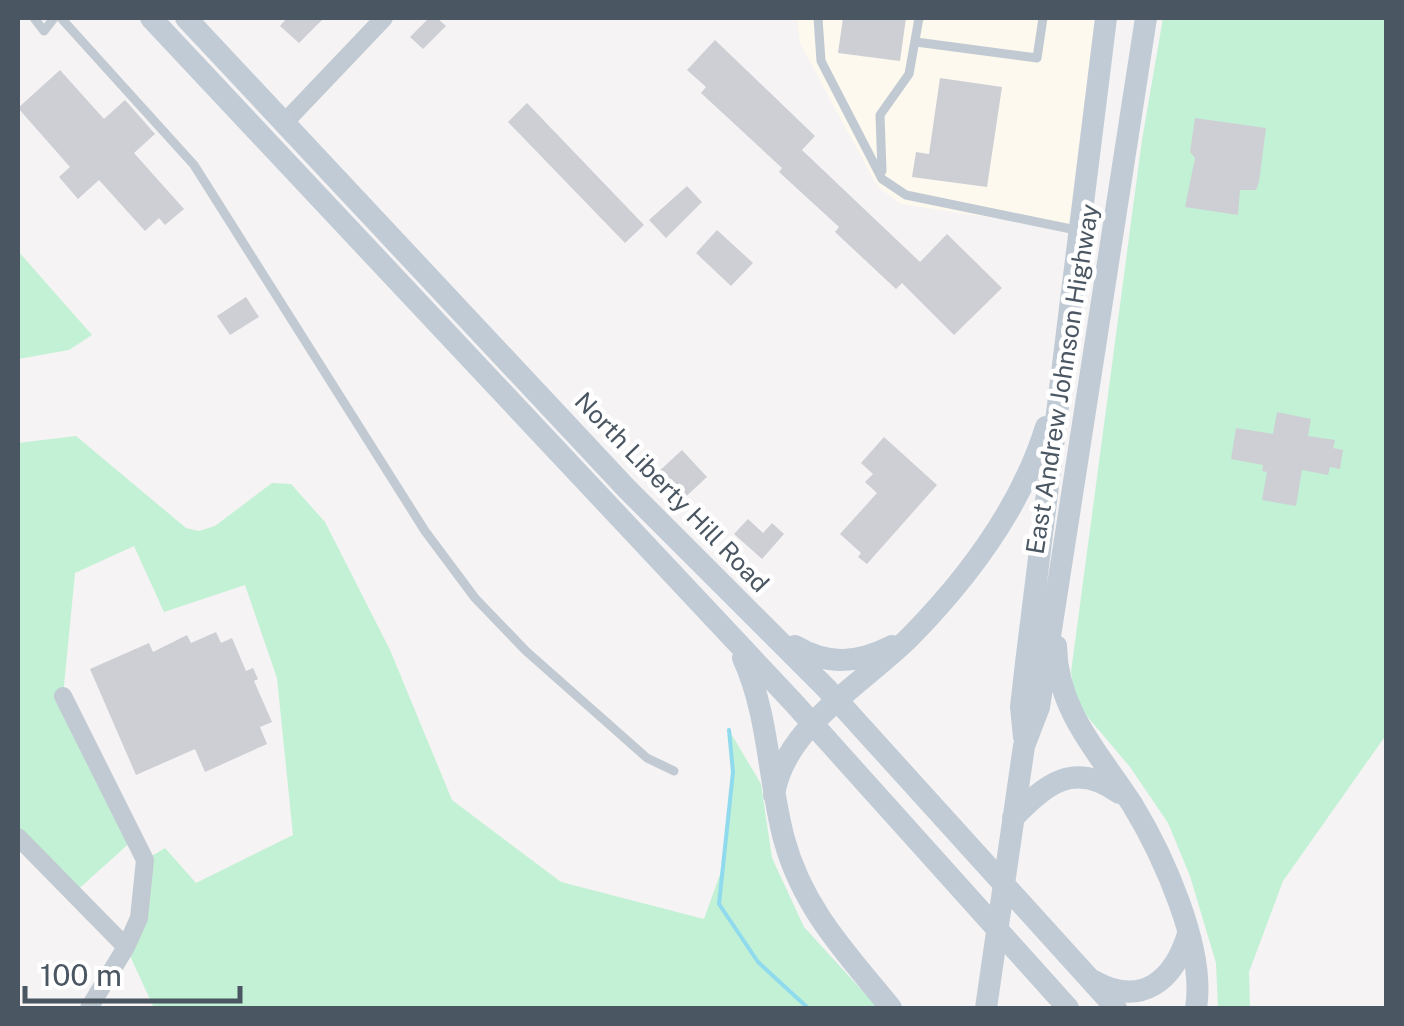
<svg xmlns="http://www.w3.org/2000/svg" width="1404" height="1026" viewBox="0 0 1404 1026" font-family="'Public Sans',sans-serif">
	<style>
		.commercial { fill: #fdf9ef }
		.green { fill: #c3f1d5 }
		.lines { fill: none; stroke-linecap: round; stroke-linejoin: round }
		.stream { stroke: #90daee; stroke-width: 4 }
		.building { fill: #cdcfd5 }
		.service { stroke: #c1cad2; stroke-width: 9 }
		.minor { stroke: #c1cad2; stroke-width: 18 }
		.secondary { stroke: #c1cbd6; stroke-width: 22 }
		.labels { text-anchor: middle; stroke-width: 9; stroke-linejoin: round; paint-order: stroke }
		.street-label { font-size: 25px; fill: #4a5661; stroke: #fff }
	</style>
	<rect width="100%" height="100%" fill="#f5f3f3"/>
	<path class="commercial" d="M 797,18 L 1107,18 L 1079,231 L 901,204 L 878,187 L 839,116 L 800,43 Z"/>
	<path class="green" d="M 1163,18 L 1386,18 L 1386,735 L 1283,881 L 1249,972 L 1250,1008 L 1218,1008 L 1216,963 L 1190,876 L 1168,823 L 1130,767 L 1075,702 L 1071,672 L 1142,140 Z
		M 18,251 L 92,335 L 69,350 L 18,359 Z
		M 76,436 L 186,528 L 199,531 L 215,526 L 272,483 L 291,484 L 325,522 L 390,650 L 452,800 L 561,882 L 704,919 L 724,863 L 733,772 L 729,730 L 761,784 L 772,858 L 804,927 L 878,1008 L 154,1008 L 126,947 L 145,860 L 165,848 L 196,883 L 293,835 L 277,678 L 245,585 L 164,612 L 134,546 L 75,573 L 63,696 L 134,839 L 73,894 L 18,837 L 18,443 Z"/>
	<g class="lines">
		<path class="stream" d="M 729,730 L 733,772 L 719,904 L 758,962 L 808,1008"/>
	</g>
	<path class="building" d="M 287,18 L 324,18 L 299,43 L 280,26 Z
		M 429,18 L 437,18 L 446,26 L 423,49 L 410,37 Z
		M 843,18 L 906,18 L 900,61 L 838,53 Z
		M 715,40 L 815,136 L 802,150 L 920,262 L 947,234 L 1002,288 L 954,335 L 902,283 L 896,289 L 835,232 L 839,227 L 779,172 L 782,168 L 701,93 L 706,87 L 687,70 Z
		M 60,70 L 104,119 L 125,100 L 155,134 L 134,153 L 184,209 L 165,225 L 159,218 L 145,231 L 99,180 L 78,199 L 59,177 L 70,167 L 18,108 Z
		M 940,78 L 1002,87 L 987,187 L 912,177 L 916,152 L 929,154 Z
		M 527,103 L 644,225 L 625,243 L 508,122 Z
		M 1195,118 L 1266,128 L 1259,182 L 1256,190 L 1240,190 L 1238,215 L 1185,207 L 1195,158 L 1190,152 Z
		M 687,186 L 702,202 L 666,238 L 649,220 Z
		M 717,230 L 753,263 L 731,286 L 696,253 Z
		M 246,297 L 259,317 L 230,335 L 217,316 Z
		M 1277,412 L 1311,419 L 1308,436 L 1335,440 L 1333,448 L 1343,450 L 1340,469 L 1330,467 L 1328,475 L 1302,470 L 1296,506 L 1262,500 L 1267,472 L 1262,471 L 1263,465 L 1231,459 L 1236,428 L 1273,434 Z
		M 884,437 L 937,485 L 867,564 L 858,557 L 861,553 L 840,534 L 877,493 L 865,482 L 873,474 L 861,463 Z
		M 682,450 L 707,477 L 681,501 L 656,474 Z
		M 748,519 L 763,533 L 772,523 L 784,534 L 762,559 L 734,534 Z
		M 216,632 L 221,643 L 232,638 L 246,671 L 253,668 L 258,679 L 254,681 L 272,722 L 260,727 L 267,744 L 205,772 L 195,749 L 136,775 L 90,669 L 149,643 L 153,652 L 187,635 L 191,643 Z"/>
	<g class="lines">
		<path class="service" d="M 34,18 L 44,31 L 54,18
			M 61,18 L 194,165 L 425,531 L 475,598 L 526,651 L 647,758 L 674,771
			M 818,18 L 821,61 L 882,179 L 906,195 L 1076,230
			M 916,42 L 1037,58 L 1043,18
			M 882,171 L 880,115 L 909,74 L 919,18"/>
		<path class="minor" d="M 284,123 L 384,18
			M 63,696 L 145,860 L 139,918 L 126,947 L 89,1008
			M 18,837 L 126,947"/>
		<path class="secondary" d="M 151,18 L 793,702 L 1068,1008
			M 186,18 L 627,489 L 826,688 L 1116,1008
			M 795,646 C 828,666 858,663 892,646
			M 1056,646 C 1057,711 1099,753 1132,804 C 1163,855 1206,949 1196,1008
			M 743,658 C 769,715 768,779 784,839 C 803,909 847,954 891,1008
			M 1024,737 L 1021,707 L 1026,663 L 1106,18
			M 774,795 C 784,727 864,683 910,637 C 968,578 1021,507 1046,427
			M 1013,818 C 1046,784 1074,760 1119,793
			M 1094,981 C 1142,1008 1174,980 1188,934
			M 986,1008 L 1024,746 L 1039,707 L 1146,18"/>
	</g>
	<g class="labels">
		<g class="street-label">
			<text transform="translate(1062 379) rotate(-81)" y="9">East Andrew Johnson Highway</text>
			<text transform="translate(672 492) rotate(46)" y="9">North Liberty Hill Road</text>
		</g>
	</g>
	<rect width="1404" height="1026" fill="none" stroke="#4a5661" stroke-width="40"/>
	<path d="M25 986v15h215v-15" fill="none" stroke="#4a5661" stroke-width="5"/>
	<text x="40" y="986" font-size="30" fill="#4a5661" stroke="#ffffff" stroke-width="8" paint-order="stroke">100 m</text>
</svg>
